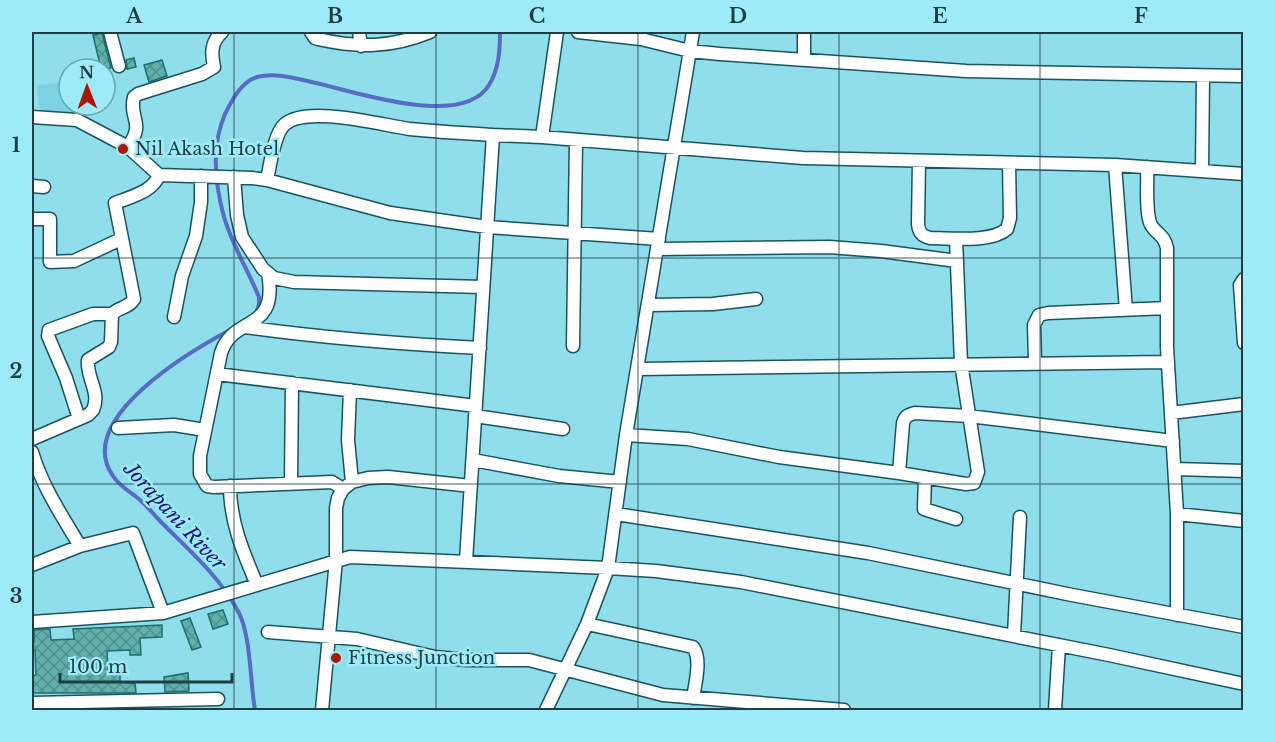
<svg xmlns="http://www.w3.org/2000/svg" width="1275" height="742" viewBox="0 0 1275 742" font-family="'Libre Baskerville',serif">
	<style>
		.built { fill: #7ad2e3 }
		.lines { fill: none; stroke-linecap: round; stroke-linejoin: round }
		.stream { stroke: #576cc4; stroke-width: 4 }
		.building { fill: url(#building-cross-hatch); stroke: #1a706d; stroke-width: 1.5 }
		.minor-casing { stroke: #18555f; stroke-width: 15 }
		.minor { stroke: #fff; stroke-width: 12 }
		.grid { fill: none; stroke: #1f3e44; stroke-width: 1.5; stroke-opacity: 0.55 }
		.poi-dot { fill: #a91903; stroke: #9deaf9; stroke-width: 2 }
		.labels { text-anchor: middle; stroke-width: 5; stroke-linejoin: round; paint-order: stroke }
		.poi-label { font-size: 18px; fill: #1f3e44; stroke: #9deaf9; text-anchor: start }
		.water-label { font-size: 20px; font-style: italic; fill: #17147f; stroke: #9deaf9 }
		.neatline { fill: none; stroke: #1f3e44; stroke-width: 2 }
		.grid-label { font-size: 20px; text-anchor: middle; font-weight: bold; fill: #1f3e44 }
	</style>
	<defs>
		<pattern id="building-cross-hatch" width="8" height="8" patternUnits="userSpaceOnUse" patternTransform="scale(1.5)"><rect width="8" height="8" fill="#62b0ac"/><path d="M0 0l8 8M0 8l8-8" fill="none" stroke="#50918e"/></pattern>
	</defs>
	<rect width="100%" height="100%" fill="#90ddec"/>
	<path class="built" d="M 69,82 L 69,105 L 76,105 L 76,113 L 40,114 L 37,85 Z"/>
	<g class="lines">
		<path class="stream" d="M 256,314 L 259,304 L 259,297 C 248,270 232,245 224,217 C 215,184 211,146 225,114 C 232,100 241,82 257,77 C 276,72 298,79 316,83 C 356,92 462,129 489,85 C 499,69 500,49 500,32
			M 232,329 C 192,350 73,419 113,476 C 120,487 131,492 140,500 C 148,507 155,516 162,523 C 190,551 220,577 239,613 C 251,637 250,682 255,710"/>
	</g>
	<path class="building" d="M 102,33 L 111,68 L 104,69 L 101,69 L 93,35 Z
		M 134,58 L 136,67 L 127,69 L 126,60 Z
		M 162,60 L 167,76 L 149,82 L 144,65 Z
		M 223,610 L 228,624 L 213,629 L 208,614 Z
		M 190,618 L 201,647 L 192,650 L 181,621 Z
		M 162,625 L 162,637 L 140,638 L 141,655 L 130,655 L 130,650 L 107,651 L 108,672 L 120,672 L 120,682 L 135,683 L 136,693 L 32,693 L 32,676 L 36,675 L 35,650 L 32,651 L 32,642 L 34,642 L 34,630 L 50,629 L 51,640 L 74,639 L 73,629 Z
		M 188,673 L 189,691 L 165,692 L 164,677 Z"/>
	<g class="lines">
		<defs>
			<path id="minor" d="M 110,32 L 119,66
				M 311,32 L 315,38 L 318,39 C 358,48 391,48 430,32
				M 359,32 L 361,46
				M 578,32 L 641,39 L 690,51 L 720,54 L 966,71 L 1244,76
				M 804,32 L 804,60
				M 32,117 L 77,120 L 128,147 L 159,175 L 252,178 L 267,180 L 390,213 L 487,227 L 659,239
				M 542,137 L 803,158 L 1115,165 L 1244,174
				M 128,147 C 146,121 128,119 134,97 L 138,94 L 202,74 L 214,67 C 211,53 211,42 222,32
				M 919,161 L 918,224 C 919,233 922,236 930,238 C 952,238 991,243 1007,229 L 1010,218 L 1009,164
				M 1115,165 L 1126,310
				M 1147,167 C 1148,182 1145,213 1151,225 C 1157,235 1164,234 1167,248 L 1167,347 L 1177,514 L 1244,521
				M 1202,170 L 1203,76
				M 234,177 L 237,215 L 242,237 L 263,269 L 274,278 L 294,282 L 483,287
				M 267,180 C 270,166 274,133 285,124 C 308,105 381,125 410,129 C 438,132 465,133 493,135
				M 32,186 L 44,187
				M 32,219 L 50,219 L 50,262 L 74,261 L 121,239
				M 657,249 L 829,247 L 881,251 L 957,261
				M 268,273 C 279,334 233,314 221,353 L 200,456 L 200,474 L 207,486 L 214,487 L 332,482 L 343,489
				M 1244,279 L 1240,285 L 1244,343
				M 648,305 L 713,304 L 756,299
				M 174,317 L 182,276 L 196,236 L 201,202 L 201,176
				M 245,327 C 323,338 401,344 480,348
				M 573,346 L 576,140
				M 1035,362 L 1034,325 L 1039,315 L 1048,313 L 1167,308
				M 638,369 L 1168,362
				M 217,374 L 476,406
				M 350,390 L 348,440 L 352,482
				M 1171,413 L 1244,404
				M 475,416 L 563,429
				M 79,419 L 66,378 L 48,336 L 49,330 L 93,314 L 112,314
				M 118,428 L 174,425 L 205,430
				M 626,435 L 688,439 L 779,457 L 899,473 L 966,484 L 974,483 L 978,472 L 961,363 L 956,239
				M 32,439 L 88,415 L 93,410 C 101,392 86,378 88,360 L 109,347 L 111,342 L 112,314 C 119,307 129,308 134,299 L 115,203 C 130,197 153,192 159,175
				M 32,452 C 42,486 62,516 80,546
				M 473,460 L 559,476 L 620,482
				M 1175,469 L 1244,471
				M 899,473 L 903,423 C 905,416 908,415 915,413 L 969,416 L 1173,441
				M 925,477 L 924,509 L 956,519
				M 291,483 L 292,383
				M 230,486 C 230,522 243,552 257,585
				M 616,514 L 868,553 L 1072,595 L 1244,627
				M 466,561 L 493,135 L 542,137 L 557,32
				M 32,565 L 80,546 L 133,533 L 163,613
				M 1177,615 L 1177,514
				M 32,622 L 163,613 L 350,557 L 608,568 L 656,571 L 741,582 L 1109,655 L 1244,684
				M 587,624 L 693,647 C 702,659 695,684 693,698
				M 268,632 L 357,639 L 435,657 L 467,660 L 529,660 L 663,695 L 844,710
				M 1014,635 L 1020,517
				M 32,703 L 218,699
				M 322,710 L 336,560 L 336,508 L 338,498 L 343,489 L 352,482 L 368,478 L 388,477 L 471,486
				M 546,710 L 587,624 L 608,568 L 626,435 L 693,32
				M 1055,710 L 1059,645"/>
		</defs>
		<use href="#minor" class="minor-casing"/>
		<use href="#minor" class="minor"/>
	</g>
	<path class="grid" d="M 234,32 L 234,710M 436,32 L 436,710M 638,32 L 638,710M 839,32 L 839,710M 1040,32 L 1040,710M 32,258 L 1244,258M 32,484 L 1244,484"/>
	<g class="poi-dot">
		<circle cx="123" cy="149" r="6"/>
		<circle cx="336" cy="658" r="6"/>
	</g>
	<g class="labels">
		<g class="poi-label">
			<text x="135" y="155">Nil Akash Hotel</text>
			<text x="348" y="664">Fitness Junction</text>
		</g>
		<g class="water-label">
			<text transform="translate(175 516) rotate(47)" y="7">Jorapani River</text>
		</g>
	</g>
	<rect width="1275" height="742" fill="none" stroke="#9deaf9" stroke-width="66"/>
	<g transform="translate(87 87) rotate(359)"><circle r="28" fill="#9deaf9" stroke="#6ba5b1" stroke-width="1.5"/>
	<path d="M0-4.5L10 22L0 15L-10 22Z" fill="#a91903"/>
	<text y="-9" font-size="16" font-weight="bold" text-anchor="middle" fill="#1f3e44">N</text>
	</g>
	<path d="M60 673v9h172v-9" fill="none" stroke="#1f3e44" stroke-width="3"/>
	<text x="69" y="673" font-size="18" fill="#1f3e44" stroke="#9deaf9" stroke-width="4.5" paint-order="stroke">100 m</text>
	<rect x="33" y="33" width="1209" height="676" class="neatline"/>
	<g class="grid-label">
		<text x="134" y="23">A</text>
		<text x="335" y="23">B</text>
		<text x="537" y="23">C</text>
		<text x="738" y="23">D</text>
		<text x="940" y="23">E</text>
		<text x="1141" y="23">F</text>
		<text x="16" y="152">1</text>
		<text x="16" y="378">2</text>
		<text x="16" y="603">3</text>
	</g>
</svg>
